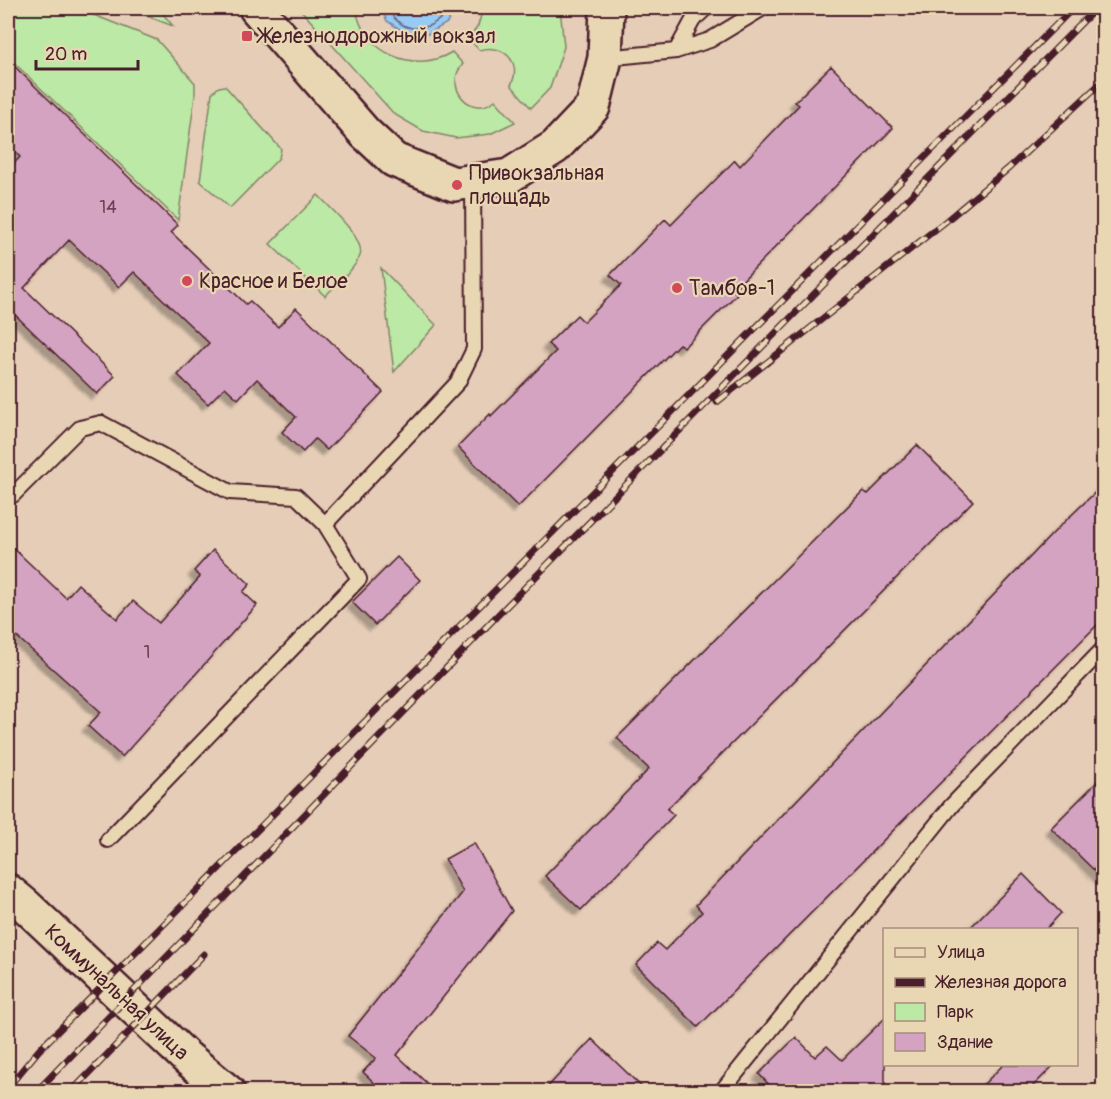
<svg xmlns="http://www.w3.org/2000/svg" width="1111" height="1099" viewBox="0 0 1111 1099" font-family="Pangolin,sans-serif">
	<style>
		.green { fill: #bce9a6; stroke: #838468; stroke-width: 1.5 }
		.water { fill: #97caf4; stroke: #7886a4; stroke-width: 1.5 }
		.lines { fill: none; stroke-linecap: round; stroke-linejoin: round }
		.shore { stroke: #69637b; stroke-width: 1.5 }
		.building { fill: #d3a3c1; stroke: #4a1f2b; stroke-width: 1.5; filter: url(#shadow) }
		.lane-casing { stroke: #4a1f2b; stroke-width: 18 }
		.secondary-casing { stroke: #4a1f2b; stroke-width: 38 }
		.lane { stroke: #e9d7b4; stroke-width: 14 }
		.secondary { stroke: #e9d7b4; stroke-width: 33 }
		.rail-casing { stroke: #4a1f2b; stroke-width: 7 }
		.rail { stroke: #e9d7b4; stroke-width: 4.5; stroke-dasharray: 14; stroke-linecap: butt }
		.poi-dot { fill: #d1495b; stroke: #e9d7b4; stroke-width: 2 }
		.labels { text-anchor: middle; stroke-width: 4.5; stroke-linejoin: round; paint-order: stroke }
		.number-label { font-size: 18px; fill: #6c4050 }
		.poi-label { font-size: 21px; fill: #4a1f2b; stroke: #e9d7b4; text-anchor: start }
		.street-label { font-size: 21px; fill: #4a1f2b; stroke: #e9d7b4 }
	</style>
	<defs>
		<filter id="shadow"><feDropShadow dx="-5.5" dy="5.5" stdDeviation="1.5" flood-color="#0004"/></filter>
	</defs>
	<rect width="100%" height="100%" fill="#e5cdb7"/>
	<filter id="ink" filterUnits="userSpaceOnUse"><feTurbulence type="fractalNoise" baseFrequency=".0167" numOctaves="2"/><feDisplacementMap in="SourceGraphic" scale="12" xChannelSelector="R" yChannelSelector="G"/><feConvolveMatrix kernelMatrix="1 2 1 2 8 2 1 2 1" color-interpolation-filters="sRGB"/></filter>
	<g filter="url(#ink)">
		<path class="green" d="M 8,8 L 76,8 L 157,40 L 195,83 L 195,95 L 178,220 L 8,57 Z
			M 126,8 L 158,8 L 173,26 Z
			M 299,8 L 356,8 C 362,53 415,75 452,52 L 463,64 C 442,87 472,120 495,100 L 515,122 L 490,134 L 456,138 L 423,131 L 394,114 Z
			M 483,8 L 560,8 L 564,47 L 550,88 L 531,108 L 511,85 C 523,62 503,43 479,50 L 469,39 L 478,26 Z
			M 225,86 L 281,149 L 279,158 L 230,208 L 200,181 L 212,93 L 219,87 Z
			M 318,195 C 329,207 366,239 360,256 C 353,271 337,284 325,296 L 270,244 Z
			M 381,268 L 436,325 L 394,372 Z"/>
		<path class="water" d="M 381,8 L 456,8 L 447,23 L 428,34 L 406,33 L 387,21 Z"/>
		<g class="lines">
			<path class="shore" d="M 388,8 C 401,37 434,33 449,8"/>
		</g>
		<path class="building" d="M 8,60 L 178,225 L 171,232 L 246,304 L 250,301 L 278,327 L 296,308 L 383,392 L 327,450 L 315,439 L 303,452 L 282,432 L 296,417 L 257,379 L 238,399 L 225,387 L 208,404 L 178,375 L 209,343 L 134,272 L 119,287 L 69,240 L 24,288 L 115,376 L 97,394 L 8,308 L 8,170 L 20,157 L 8,145 Z
			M 831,66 L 893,128 L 733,290 L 737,294 L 684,347 L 679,344 L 518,507 L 458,447 L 490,414 L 491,416 L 556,351 L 548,344 L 577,315 L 584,322 L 621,285 L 610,275 L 665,219 L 671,225 L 735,160 L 740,166 L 799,105 L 795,102 Z
			M 917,445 L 973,501 L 667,809 L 674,815 L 581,910 L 545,876 L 649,769 L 617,738 L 863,491 L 868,494 Z
			M 1104,484 L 1104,618 L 698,1027 L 636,965 L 657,943 L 665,950 L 702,912 L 696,905 L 1059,527 Z
			M 8,543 L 66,598 L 78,584 L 117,619 L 133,601 L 159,623 L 200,577 L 194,571 L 213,550 L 250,584 L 243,592 L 257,605 L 122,757 L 88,726 L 101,712 L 8,629 Z
			M 397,557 L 420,580 L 375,625 L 352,602 Z
			M 1104,775 L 1104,880 L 1051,828 Z
			M 474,843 L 512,911 L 397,1055 L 436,1092 L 384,1092 L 363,1072 L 376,1058 L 348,1036 L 463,892 L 445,859 Z
			M 1023,874 L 1061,913 L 1045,930 L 968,930 Z
			M 885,1018 L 885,1092 L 776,1092 L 759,1074 L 796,1037 L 815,1057 L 827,1046 L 842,1060 Z
			M 592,1039 L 647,1092 L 543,1092 Z
			M 1003,1065 L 1054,1065 L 1027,1092 L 976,1092 Z"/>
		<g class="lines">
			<defs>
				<path id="lane" d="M 676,51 L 693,20 L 706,8
					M 605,58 L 676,51 L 710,40 L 763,8
					M 13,495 L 80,428 L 101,423 L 230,492 L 296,496 L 325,524 L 359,579 L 108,840
					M 325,524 L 458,382 L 474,349 L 473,181
					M 721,1092 L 952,805 L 1104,648
					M 1103,1092 L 1104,1091"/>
				<path id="secondary" d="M 256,8 L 365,133 L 394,160 L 454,184 L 509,176 L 555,147 L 593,107 L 605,58 L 607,8
					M 8,891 L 26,906 L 187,1058 L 228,1092"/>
			</defs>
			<use href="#lane" class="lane-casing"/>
			<use href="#secondary" class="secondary-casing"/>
			<use href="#lane" class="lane"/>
			<use href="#secondary" class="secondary"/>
			<defs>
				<path id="rail" d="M 717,402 L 946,221 L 1009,168 L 1104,80
					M 8,1087 L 39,1050 L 1073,8
					M 75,1088 L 204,954
					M 36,1092 L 489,624 L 1096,8"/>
			</defs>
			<use href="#rail" class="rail-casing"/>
			<use href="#rail" class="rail"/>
		</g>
	</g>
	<g class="poi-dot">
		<rect x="241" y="30" width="12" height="12" rx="3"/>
		<circle cx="457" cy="185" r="6"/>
		<circle cx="187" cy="281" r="6"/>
		<circle cx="677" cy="288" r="6"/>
	</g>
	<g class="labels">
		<g class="number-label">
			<text x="108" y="213">14</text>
			<text x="147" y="658">1</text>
		</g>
		<g class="poi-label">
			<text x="259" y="43">Железнодорожный вокзал</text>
			<text x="469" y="180">Привокзальная<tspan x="469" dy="24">площадь</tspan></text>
			<text x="199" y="288">Красное и Белое</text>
			<text x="689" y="295">Тамбов-1</text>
		</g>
		<g class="street-label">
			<text transform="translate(117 992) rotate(43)" y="7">Коммунальная улица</text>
		</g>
	</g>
	<rect width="1111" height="1099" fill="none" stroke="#e9d7b4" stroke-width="30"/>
	<rect x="15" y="15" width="1081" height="1069" fill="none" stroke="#4a1f2b" stroke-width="2" filter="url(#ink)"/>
	<rect x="883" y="928" width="195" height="138" fill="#e9d7b4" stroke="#a98d7d" stroke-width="1.5"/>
	<rect x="895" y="948" width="30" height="9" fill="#e9d7b4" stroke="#a98d7d" stroke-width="1.5"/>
	<text x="937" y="958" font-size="18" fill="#4a1f2b">Улица</text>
	<rect x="895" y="978" width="30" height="9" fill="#4a1f2b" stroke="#a98d7d" stroke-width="1.5"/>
	<text x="937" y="988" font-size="18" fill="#4a1f2b">Железная дорога</text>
	<rect x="895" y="1003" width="30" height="18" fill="#bce9a6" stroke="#a98d7d" stroke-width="1.5"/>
	<text x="937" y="1018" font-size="18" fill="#4a1f2b">Парк</text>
	<rect x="895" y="1033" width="30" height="18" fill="#d3a3c1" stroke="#a98d7d" stroke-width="1.5"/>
	<text x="937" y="1048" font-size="18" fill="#4a1f2b">Здание</text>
	<path d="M36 60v9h102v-9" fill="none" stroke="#4a1f2b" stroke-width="3"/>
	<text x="45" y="60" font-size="18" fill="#4a1f2b" stroke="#e9d7b4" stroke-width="4.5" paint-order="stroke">20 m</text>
</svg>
